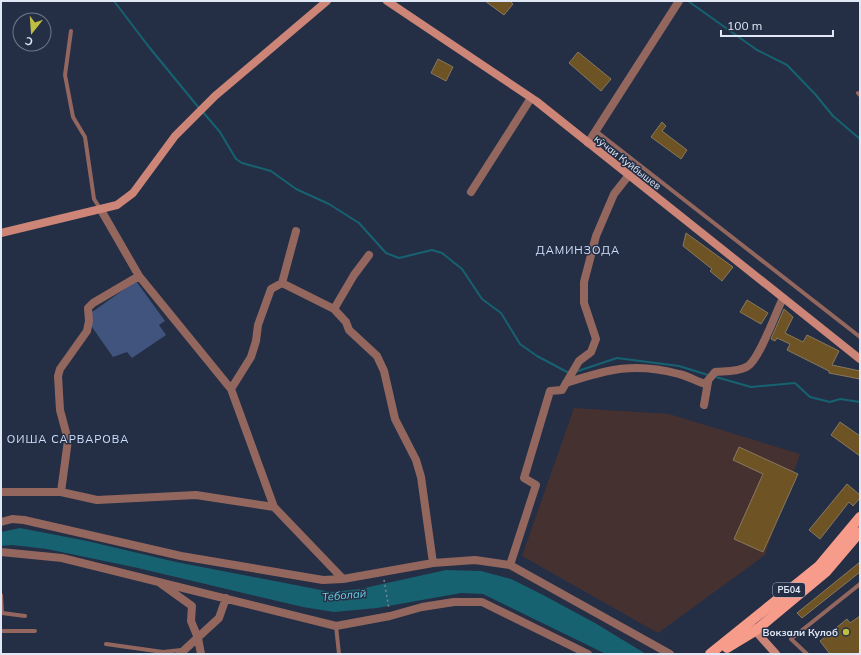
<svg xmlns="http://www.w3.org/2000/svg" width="861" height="655" viewBox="0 0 861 655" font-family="Mulish,sans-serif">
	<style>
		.industrial { fill: #463131 }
		.green { fill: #40547d }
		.water { fill: #176271 }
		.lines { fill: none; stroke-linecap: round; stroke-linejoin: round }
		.stream { stroke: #176271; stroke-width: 2 }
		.building { fill: #6e5324; stroke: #88785e }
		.path { stroke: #7b8497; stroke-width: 1.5; stroke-dasharray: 2 3; stroke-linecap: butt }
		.lane { stroke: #94675e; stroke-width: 4 }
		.street { stroke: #94675e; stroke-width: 8 }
		.secondary { stroke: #cc8577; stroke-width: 8 }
		.primary { stroke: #f79c8a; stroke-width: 10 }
		.poi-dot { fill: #c0be40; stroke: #242f45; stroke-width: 1.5 }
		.labels { text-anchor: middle; stroke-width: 3; stroke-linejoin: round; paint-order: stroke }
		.shield { fill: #242f45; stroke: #a8b0c1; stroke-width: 1 }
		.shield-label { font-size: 9px; font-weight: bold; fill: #e0e8f6 }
		.street-label { font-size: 10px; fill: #e0e8f6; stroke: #242f45 }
		.poi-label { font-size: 10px; font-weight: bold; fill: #e0e8f6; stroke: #242f45; text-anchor: end }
		.neighbourhood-label { font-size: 11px; letter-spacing: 1px; fill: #d2e1fe; stroke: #242f45 }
		.water-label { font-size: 11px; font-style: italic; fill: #68d3e9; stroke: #242f45 }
	</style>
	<rect width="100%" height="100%" fill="#242f45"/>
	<path class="industrial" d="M 574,408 L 669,414 L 800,454 L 765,555 L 658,633 L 522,556 Z"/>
	<path class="green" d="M 136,281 L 165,321 L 159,325 L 166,335 L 132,358 L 127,352 L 113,357 L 85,317 Z"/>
	<path class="water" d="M 20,528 L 87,541 L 176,562 L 331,592 L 360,589 L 446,570 L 481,571 L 511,579 L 543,595 L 595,623 L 646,654 L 606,654 L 483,594 L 461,593 L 377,608 L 334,612 L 303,607 L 138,568 L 47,549 L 12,545 L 1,546 L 1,532 Z"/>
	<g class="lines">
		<path class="stream" d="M 114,1 L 149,47 L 199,108
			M 688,1 L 757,50 L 787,65 L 815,94 L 833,116 L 860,139
			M 202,111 L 220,132 L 236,159 L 242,163 L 271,171 L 296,189 L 329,204 L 359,223 L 386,253 L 399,258 L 432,250 L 442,253 L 462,269 L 482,299 L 501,313 L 520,344 L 537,356 L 569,373
			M 575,372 L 617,358 L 679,366 L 708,375
			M 716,377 L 751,387 L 795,383 L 810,397 L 830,402 L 840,399 L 860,402"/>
	</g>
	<path class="building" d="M 485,1 L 510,1 L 513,4 L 504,15 Z
		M 578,52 L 611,79 L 601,91 L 569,63 Z
		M 438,59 L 453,67 L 446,81 L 431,73 Z
		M 662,122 L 666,126 L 662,131 L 687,150 L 681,159 L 651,137 Z
		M 686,233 L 733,267 L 722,281 L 710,271 L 712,269 L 683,246 Z
		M 747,300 L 768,313 L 761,324 L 740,312 Z
		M 784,309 L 793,317 L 785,333 L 803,342 L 807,335 L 839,351 L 832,365 L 860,371 L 860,379 L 829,373 L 829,371 L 787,350 L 790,344 L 777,338 L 775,341 L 771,339 Z
		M 840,422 L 860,436 L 860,456 L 831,435 Z
		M 739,447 L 798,474 L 763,552 L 734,539 L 763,474 L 733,460 Z
		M 847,484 L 860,495 L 860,498 L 853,506 L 849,502 L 820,539 L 809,530 Z
		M 860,562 L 860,572 L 802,618 L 797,613 Z
		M 860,616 L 860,652 L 857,654 L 830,654 L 820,641 L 847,619 L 850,623 Z"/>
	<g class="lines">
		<path class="path" d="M 384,580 L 389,609"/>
		<path class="lane" d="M 71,31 L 65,75 L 73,117 L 85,137 L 94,199 L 101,210
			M 858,93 L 860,95
			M 596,131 L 860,337
			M 1,595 L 2,613 L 25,616
			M 336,626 L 339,654
			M 1,631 L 35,631
			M 106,644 L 163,652 L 181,650
			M 807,654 L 791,639 L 860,584"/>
		<path class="street" d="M 588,143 L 679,1
			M 471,192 L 531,98
			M 101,210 L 139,276 L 231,389 L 274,507
			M 282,283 L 334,309 L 346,322 L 349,330 L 377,356 L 384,371 L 395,419 L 416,460 L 421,477 L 433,563
			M 334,309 L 354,275 L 369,255
			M 566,383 C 608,369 635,362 679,374 C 688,376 696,381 705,384 L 715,372 C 725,371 739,372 748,366 C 760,358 776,312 783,298
			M 231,389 L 251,357 L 256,341 L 258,325 L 271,289 L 282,283 L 296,231
			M 704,405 L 708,382
			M 1,492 L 61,492 L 97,500 L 196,495 L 274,507 L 343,579 L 433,563 L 475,560 L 510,565 L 670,654
			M 61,492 L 68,440 L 60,410 L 58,376 L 60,369 L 87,331 L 89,321 L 88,308 L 93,303 L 139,276
			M 1,522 L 12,519 L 24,520 L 181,556 L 323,580 L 343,579
			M 1,552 L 62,558 L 336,626 L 390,616 L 422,607 L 454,602 L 482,602 L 588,654
			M 510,565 L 536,485 L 524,478 L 550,391 L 562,390 L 579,361 L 591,352 L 596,339 L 584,303 L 584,282 L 596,236 L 614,194 L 629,175
			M 160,583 L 192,606 L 191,621 L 198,638 L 201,654
			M 180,654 L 219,618 L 226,598"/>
		<path class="secondary" d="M 387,1 L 536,101 L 860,359
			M 1,233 L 117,205 L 133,193 L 175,136 L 215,96 L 327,1
			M 752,627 L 776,654"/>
		<path class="primary" d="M 727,648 L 755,631 L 826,572 L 860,532
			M 710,654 L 819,566 L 860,517"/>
	</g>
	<circle class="poi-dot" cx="846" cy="632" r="4"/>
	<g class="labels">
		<rect class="shield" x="773" y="583" width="32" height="14" rx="3"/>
		<g class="shield-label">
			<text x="789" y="593">РБ04</text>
		</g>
		<g class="street-label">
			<text transform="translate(628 162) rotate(38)" y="4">кӯчаи Куйбышев</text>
		</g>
		<g class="poi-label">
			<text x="838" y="636">Вокзали Кулоб</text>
		</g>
		<g class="neighbourhood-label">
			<text x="578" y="254">ДАМИНЗОДА</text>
			<text x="68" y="443">ОИША САРВАРОВА</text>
		</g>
		<g class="water-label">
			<text transform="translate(344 595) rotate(-5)" y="4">Теболай</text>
		</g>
	</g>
	<rect width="861" height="655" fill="none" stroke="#e0e8f6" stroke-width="4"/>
	<g transform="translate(32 32) rotate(197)"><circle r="19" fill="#242f45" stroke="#6f798c"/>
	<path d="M0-3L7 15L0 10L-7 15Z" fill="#c0be40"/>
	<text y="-6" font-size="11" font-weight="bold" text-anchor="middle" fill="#e0e8f6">С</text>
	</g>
	<path d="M721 30v6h112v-6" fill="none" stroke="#e0e8f6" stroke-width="2"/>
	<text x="727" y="30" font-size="12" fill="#e0e8f6" stroke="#242f45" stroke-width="3" paint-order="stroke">100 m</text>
</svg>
